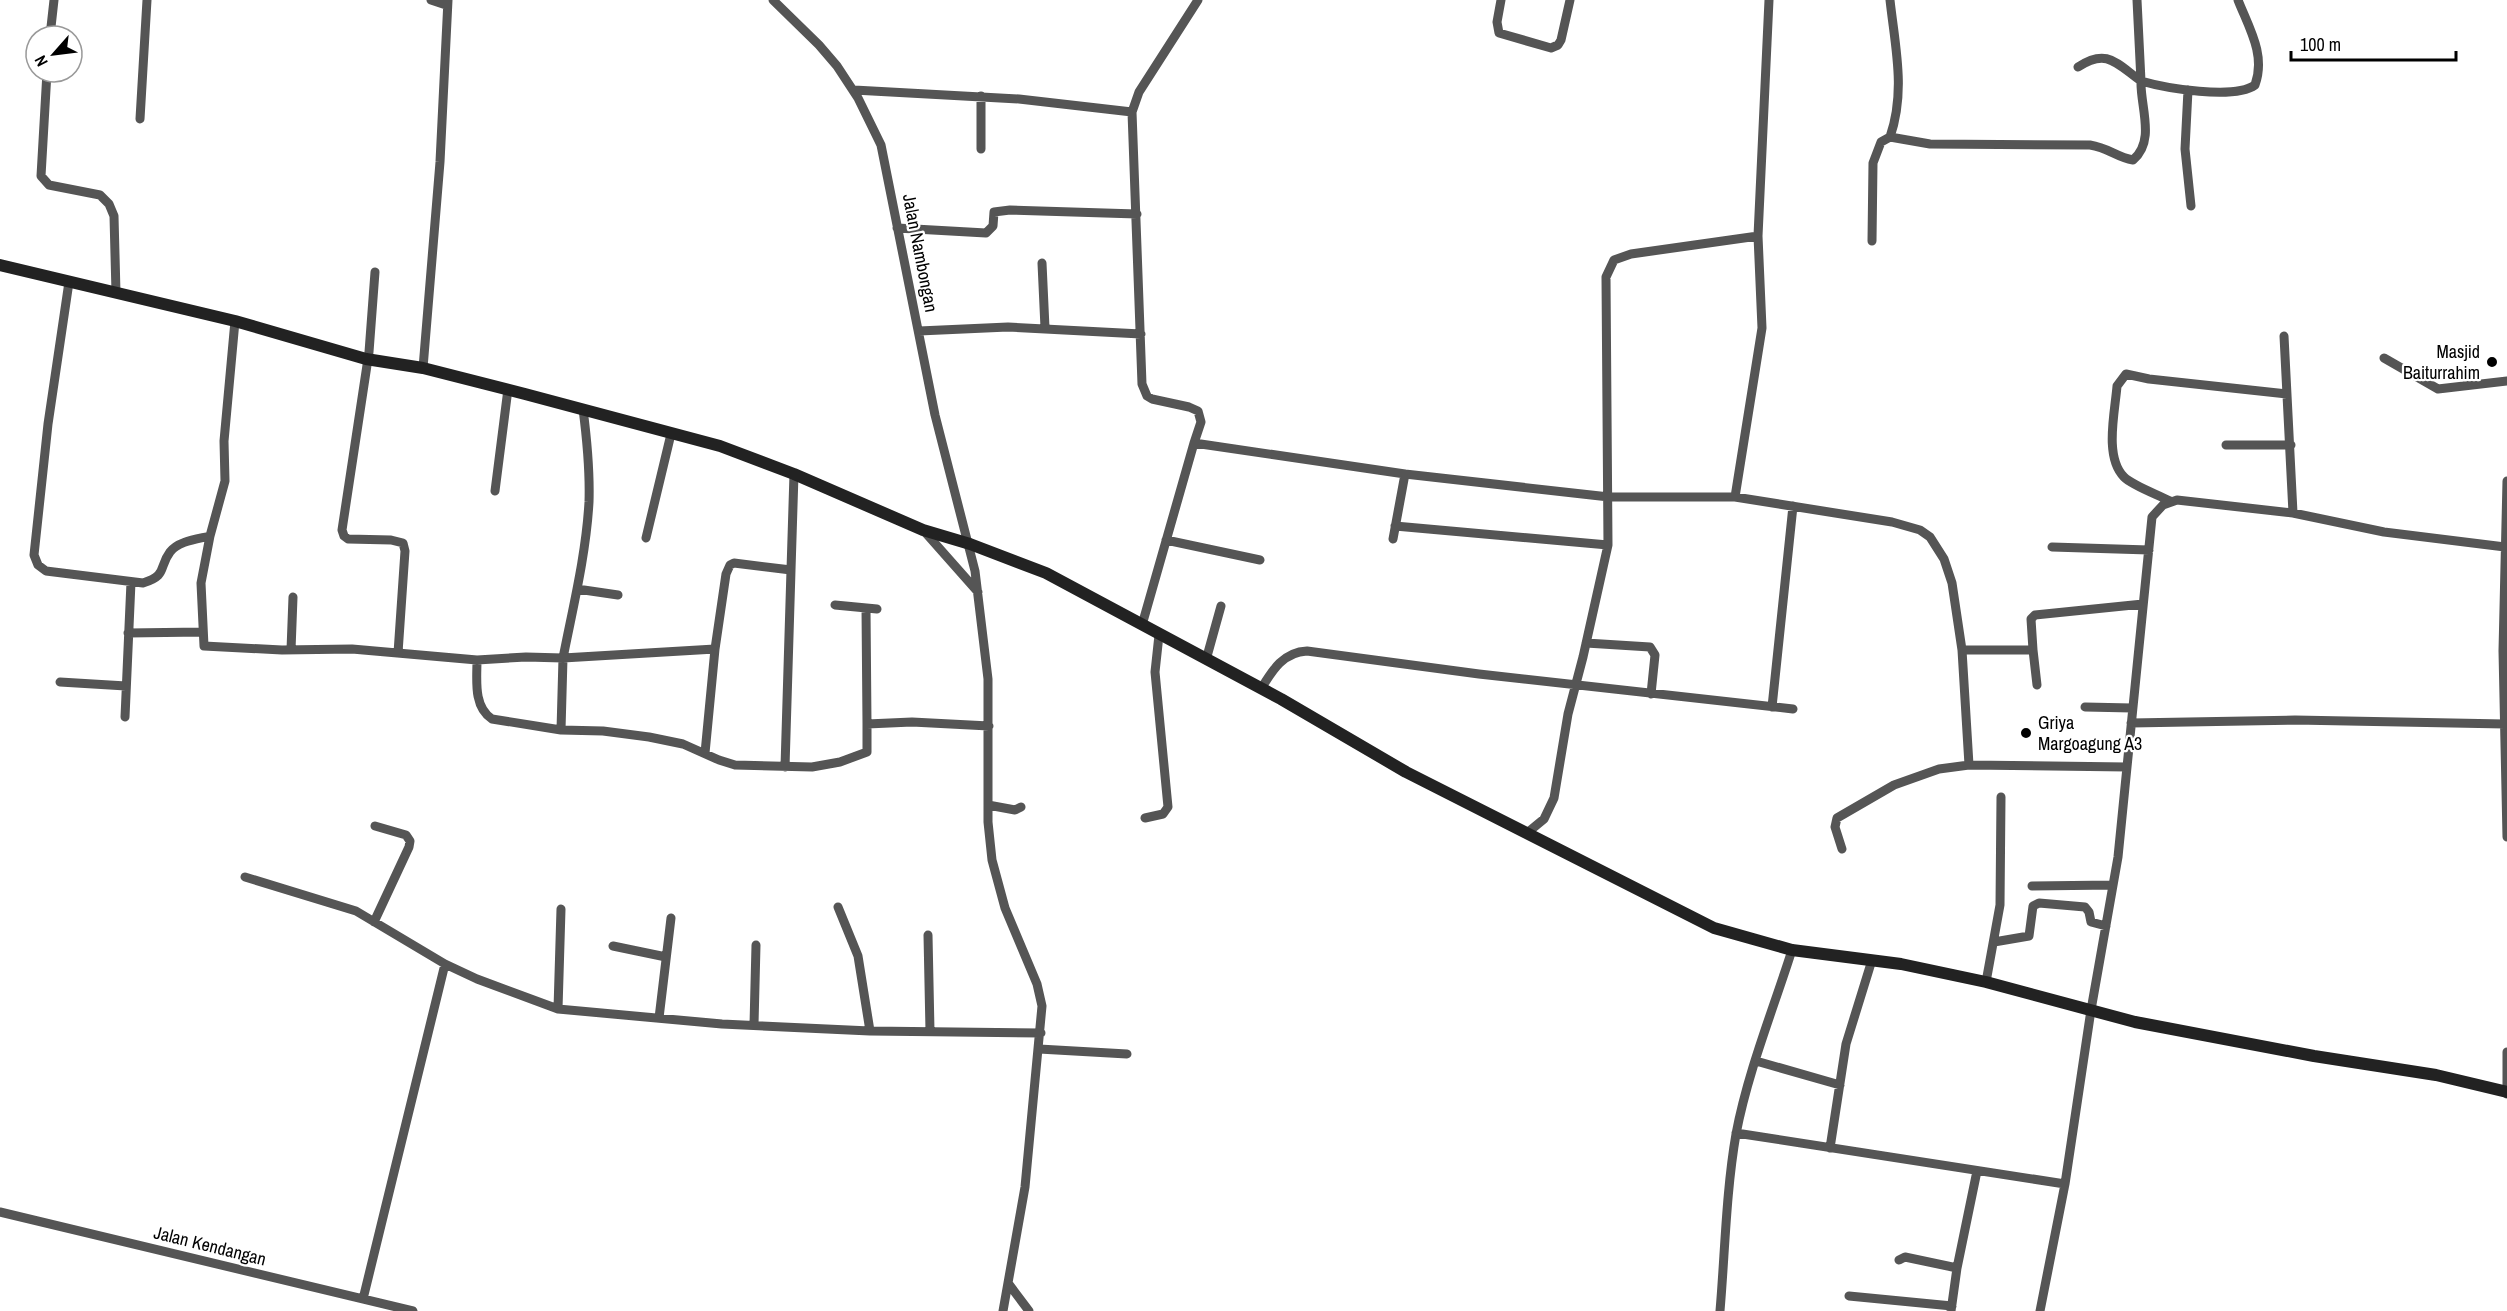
<svg xmlns="http://www.w3.org/2000/svg" width="2507" height="1311" viewBox="0 0 2507 1311" font-family="'Archivo Narrow',sans-serif">
	<style>
		.lines { fill: none; stroke-linecap: round; stroke-linejoin: round }
		.street { stroke: #555; stroke-width: 9 }
		.secondary { stroke: #222; stroke-width: 12 }
		.poi-dot { fill: #000; stroke: #fff; stroke-width: 2 }
		.labels { text-anchor: middle; stroke-width: 4.5; stroke-linejoin: round; paint-order: stroke }
		.street-label { font-size: 18px; fill: #000; stroke: #fff }
		.poi-label { font-size: 18px; fill: #000; stroke: #fff; text-anchor: end }
	</style>
	<rect width="100%" height="100%" fill="#fff"/>
	<g class="lines">
		<path class="street" d="M 431,0 L 446,5
			M 773,0 L 819,45 L 837,66 L 858,98 L 881,145 L 935,415 L 975,571 L 988,679 L 988,822 L 992,860 L 1005,908 L 1037,984 L 1042,1006 L 1025,1187 L 1003,1311
			M 1501,0 L 1497,22 L 1499,33 L 1551,48 L 1558,45 L 1561,40 L 1570,0
			M 1890,0 C 1895,46 1906,91 1890,137 L 1930,144 L 2090,145 C 2109,148 2116,157 2133,160 C 2156,141 2140,106 2141,81 C 2165,88 2234,100 2255,85 C 2266,55 2249,28 2238,0
			M 50,36 L 54,0
			M 2078,67 C 2107,48 2116,63 2141,81 L 2137,0
			M 47,72 L 41,176 L 49,185 L 100,195 L 109,204 L 114,216 L 116,293
			M 854,90 L 1019,99 L 1132,112
			M 2188,90 L 2185,149 L 2191,206
			M 981,96 L 981,149
			M 140,119 L 147,0
			M 897,228 L 986,233 L 993,226 L 994,212 L 1010,210 L 1137,214
			M 1872,241 L 1873,163 L 1881,142 L 1890,137
			M 1042,263 L 1045,328
			M 375,272 L 369,352 L 342,530 L 344,536 L 348,539 L 391,540 L 403,543 L 405,551 L 398,653
			M 69,282 L 48,424 L 34,555 L 38,565 L 46,571 L 143,583 C 168,575 158,568 170,552 C 178,541 198,539 210,536
			M 235,321 L 224,441 L 225,481 L 210,536 L 201,583 L 204,646 L 282,650 L 352,649 L 477,660 L 526,657 L 563,658 C 573,607 586,555 589,502 C 590,471 587,440 583,409
			M 919,331 L 1008,327 L 1141,334
			M 2284,336 L 2293,513
			M 2384,358 L 2438,389 L 2507,381
			M 423,368 L 440,162 L 448,0
			M 1194,443 L 1201,422 L 1198,411 L 1189,407 L 1152,399 L 1147,396 L 1142,384 L 1132,112 L 1139,92 L 1198,0
			M 2226,445 L 2291,445
			M 2507,481 L 2503,651 L 2507,837
			M 495,491 L 508,389
			M 1735,497 L 1762,328 L 1758,236
			M 2170,501 C 2159,495 2133,486 2124,477 C 2104,457 2115,412 2117,386 L 2126,374 L 2149,379 L 2287,394
			M 1395,526 L 1608,545
			M 924,531 L 978,592
			M 646,538 L 671,434
			M 1393,539 L 1405,474
			M 1166,540 L 1260,560
			M 2052,547 L 2149,550
			M 577,589 L 618,595
			M 835,605 L 877,609
			M 866,608 L 867,724
			M 1142,625 L 1194,443 L 1405,474 L 1609,497 L 1735,497 L 1892,522 L 1920,530 L 1930,537 L 1944,559 L 1952,583 L 1962,650 L 1969,765
			M 128,633 L 202,632
			M 1586,643 L 1650,647 L 1655,655 L 1651,694
			M 291,650 L 293,597
			M 1962,650 L 2033,650 L 2031,619 L 2035,615 L 2143,604
			M 2033,650 L 2037,685
			M 477,660 C 477,679 473,707 492,719 L 561,730 L 603,731 L 649,737 L 683,744 L 719,760 L 735,765 L 812,767 L 840,762 L 867,752 L 867,724 L 912,722 L 989,726
			M 1206,660 L 1221,606
			M 60,682 L 126,686
			M 1261,689 C 1272,671 1283,652 1307,651 L 1479,674 L 1793,709
			M 1772,707 L 1793,506
			M 2085,707 L 2132,708
			M 125,717 L 131,582
			M 2131,723 L 2295,720 L 2505,724
			M 561,730 L 563,658 L 715,649
			M 705,753 L 715,649 L 726,574 L 730,565 L 734,563 L 791,570 L 794,474
			M 785,767 L 791,570
			M 988,805 L 1015,810 L 1021,807
			M 1145,818 L 1163,814 L 1168,807 L 1155,672 L 1159,635
			M 1527,833 L 1544,819 L 1554,798 L 1568,714 L 1583,657 L 1608,545 L 1606,277 L 1614,260 L 1631,254 L 1758,236 L 1769,0
			M 1842,849 L 1835,827 L 1837,818 L 1894,785 L 1939,769 L 1969,765 L 2127,767
			M 245,877 L 356,911 L 445,964 L 477,979 L 558,1009 L 722,1024 L 870,1031 L 1041,1033
			M 2032,886 L 2113,885
			M 838,907 L 858,956 L 870,1031
			M 374,922 L 409,847 L 410,841 L 406,835 L 375,826
			M 928,935 L 930,1031
			M 1994,942 L 2029,936 L 2033,906 L 2039,903 L 2085,907 L 2089,912 L 2091,922 L 2106,926
			M 613,946 L 666,957
			M 1986,982 L 2000,905 L 2001,797
			M 558,1009 L 561,909
			M 659,1018 L 671,918
			M 754,1025 L 756,945
			M 1039,1049 L 1127,1054
			M 2507,1052 L 2507,1094
			M 1756,1061 L 1840,1085
			M 1736,1133 L 2065,1184
			M 1830,1148 L 1846,1044 L 1872,960
			M 0,1212 L 413,1311
			M 1899,1260 L 1905,1257 L 1957,1268
			M 1008,1283 L 1029,1311
			M 1849,1296 L 1952,1306
			M 363,1299 L 445,964
			M 1720,1311 C 1725,1252 1726,1192 1736,1134 C 1748,1071 1773,1010 1792,950
			M 1951,1311 L 1957,1268 L 1977,1171
			M 2040,1311 L 2065,1184 L 2091,1010 L 2118,857 L 2152,517 L 2163,505 L 2177,500 L 2293,513 L 2384,532 L 2505,547"/>
		<path class="secondary" d="M 0,265 L 235,321 L 366,359 L 423,368 L 525,394 L 720,446 L 794,474 L 923,530 L 970,544 L 1046,573 L 1281,699 L 1406,772 L 1714,928 L 1792,950 L 1901,964 L 1986,982 L 2135,1022 L 2314,1056 L 2436,1075 L 2507,1092"/>
	</g>
	<g class="poi-dot">
		<circle cx="2492" cy="362" r="6"/>
		<circle cx="2026" cy="733" r="6"/>
	</g>
	<g class="labels">
		<g class="street-label">
			<text transform="translate(920 253) rotate(79)" y="6">Jalan Nambongan</text>
			<text transform="translate(210 1246) rotate(14)" y="6">Jalan Kendangan</text>
		</g>
		<g class="poi-label">
			<text x="2480" y="358">Masjid<tspan x="2480" dy="21">Baiturrahim</tspan></text>
			<text x="2038" y="729" text-anchor="start">Griya<tspan x="2038" dy="21">Margoagung A3</tspan></text>
		</g>
	</g>
	<g transform="translate(54 54) rotate(242)"><circle r="28" fill="#ffffff" stroke="#999999" stroke-width="1.5"/>
	<path d="M0-4.5L10 22L0 15L-10 22Z" fill="#000000"/>
	<text y="-9" font-size="16" font-weight="bold" text-anchor="middle" fill="#000000">N</text>
	</g>
	<path d="M2291 51v9h165v-9" fill="none" stroke="#000000" stroke-width="3"/>
	<text x="2300" y="51" font-size="18" fill="#000000" stroke="#ffffff" stroke-width="4.5" paint-order="stroke">100 m</text>
</svg>
